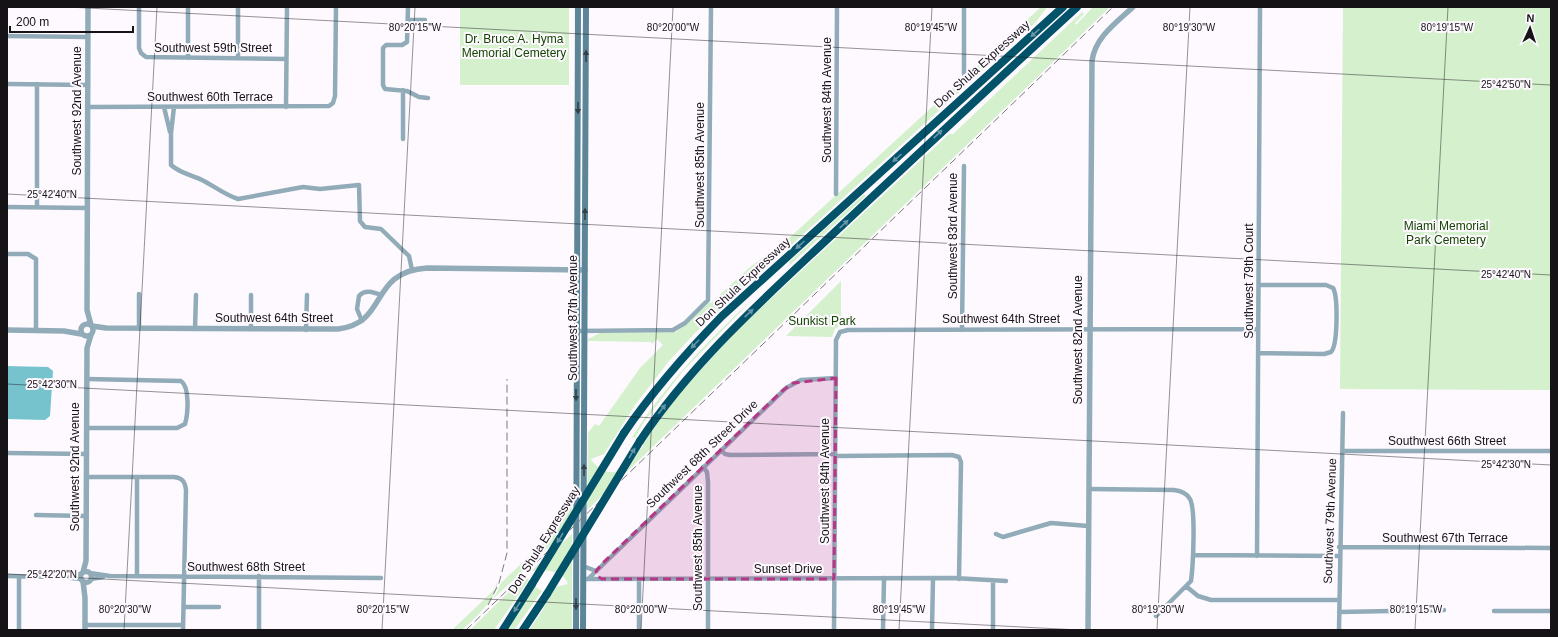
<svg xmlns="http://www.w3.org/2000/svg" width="1558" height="637" viewBox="0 0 1558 637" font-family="Helvetica,sans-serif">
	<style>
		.green { fill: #d4f0cd }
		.water { fill: #76c3ce }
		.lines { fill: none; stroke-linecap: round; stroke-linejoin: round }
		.minor { stroke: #91acb8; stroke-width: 4.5 }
		.tertiary { stroke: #91acb8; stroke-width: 5.5 }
		.secondary { stroke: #5c8697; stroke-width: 6 }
		.motorway { stroke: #02526a; stroke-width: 8 }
		.rail { stroke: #7c797e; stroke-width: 1; stroke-dasharray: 8 4; stroke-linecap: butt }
		.motorway-bridge { stroke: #02526a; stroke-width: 8 }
		.oneway { fill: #6695a6 }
		.oneway2 { fill: #32414a }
		.marked { fill: #b63786; fill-opacity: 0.2; stroke: #b63786; stroke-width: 3; stroke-dasharray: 8 5; stroke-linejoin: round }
		.ticks { fill: none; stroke: #161317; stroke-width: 1; stroke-opacity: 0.45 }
		.labels { text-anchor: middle; stroke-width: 4; stroke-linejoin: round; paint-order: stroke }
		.park-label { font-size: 12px; fill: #144500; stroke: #fdf9ff }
		.street-label { font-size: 12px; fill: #161317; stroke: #fdf9ff }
		.ticks-label { font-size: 10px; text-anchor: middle; fill: #161317; stroke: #fdf9ff; stroke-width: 4; stroke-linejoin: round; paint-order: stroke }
	</style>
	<rect width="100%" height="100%" fill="#fdf9ff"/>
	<path class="green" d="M 460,7 L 569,7 L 569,85 L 460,85 Z
		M 1041,7 L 1047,7 L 1036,22 L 696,332 L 669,361 L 635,405 L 604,454 L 591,459 C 595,467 607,474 615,472 L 643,447 L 643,442 L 680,393 L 736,331 L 949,134 L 953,134 L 1082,12 L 1084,14 L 1075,23 L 1076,25 L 1093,7 L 1110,7 L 587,510 L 588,433 L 595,424 L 599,426 L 640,368 L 663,345 L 657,339 L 652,344 L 651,342 L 588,341 L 588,339 L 600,333 L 676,332 L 709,302 L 711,303 L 750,267 L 769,253 L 773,253 Z
		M 1343,7 L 1551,7 L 1551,390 L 1340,389 Z
		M 864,194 L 866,196 L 781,273 L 790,264 L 789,262 Z
		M 841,281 L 841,325 L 835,329 L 832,337 L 786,336 Z
		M 754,298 L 683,371 L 644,422 L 635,438 L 632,437 C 666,384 708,340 754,298 Z
		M 572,500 L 572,523 L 552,544 L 494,598 L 501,583 L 550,536 Z
		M 572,534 L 572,630 L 529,630 L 542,611 L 555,587 L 568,584 C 563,569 543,570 531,571 Z
		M 525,576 L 529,580 L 494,630 L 470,630 Z
		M 497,582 C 500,596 472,621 462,630 L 452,630 L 495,589 Z
		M 534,586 L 542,591 L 514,630 L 508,630 Z"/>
	<path class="water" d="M 7,366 L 48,367 L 53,371 L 50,416 L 45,420 L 7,419 Z"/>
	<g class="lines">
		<path class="minor" d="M 139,7 L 139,48 L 141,53 L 146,57 L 286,59
			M 408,7 L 407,42 L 402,45 L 386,45 L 383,48 L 383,85 L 385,89 L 407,91 L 419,97 L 428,98
			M 408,20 L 425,20
			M 7,36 L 88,37
			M 188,58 L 188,7
			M 238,58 L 238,7
			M 964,74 L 964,7
			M 7,84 L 88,85
			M 88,107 L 329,106 L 333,103 L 335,96 L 336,7
			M 164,107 L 170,132
			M 174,107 L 171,133 L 171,165 C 180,173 191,175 202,180 C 214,186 225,195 238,199 L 303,187 L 320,189 L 359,185 L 360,221 L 365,227 L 381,229 L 409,256 L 412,270
			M 286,107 L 287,7
			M 403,139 L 403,90
			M 836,194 L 837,7
			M 7,207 L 87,208
			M 37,207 L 37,84
			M 7,254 L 28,254 L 36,259 L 36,330
			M 362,321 L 357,309 L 359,296 C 365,289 373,292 381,295
			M 139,329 L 139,294
			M 195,329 L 196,295
			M 251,329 L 251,295
			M 306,330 L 307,295
			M 962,330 L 964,166
			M 577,331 L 673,330 L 685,323 L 708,300 L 711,7
			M 1258,353 L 1324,354 L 1331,352 C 1338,345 1338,296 1333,288 L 1326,285 L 1259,285
			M 87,428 L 177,428 L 185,424 C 188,414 190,387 181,381 L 87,379
			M 721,450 L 725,454 L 730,455 L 835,454
			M 1342,451 L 1551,451
			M 7,453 L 86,454
			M 835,456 L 952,455 L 959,457 L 961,462 L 959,579
			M 703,467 L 707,472 L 708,482 L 708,630
			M 86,477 L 174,477 C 182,478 185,481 186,490 L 183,630
			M 1089,489 L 1174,490 C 1181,491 1187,493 1190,499 C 1196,510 1193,567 1191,581 L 1156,616
			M 36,515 L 86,516
			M 996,534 L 1003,537 L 1051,523 L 1088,526
			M 1339,547 L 1551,548
			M 1193,555 L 1339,556
			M 1257,556 L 1260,7
			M 583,566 L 596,571
			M 90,573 L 110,576 L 381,578
			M 7,576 L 60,577 L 80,574
			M 137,576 L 137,477
			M 259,576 L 259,630
			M 71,578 L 81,579
			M 91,579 L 103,577
			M 584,579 L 954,578 L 1006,581
			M 588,579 L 786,388 L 801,380 L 836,378
			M 1187,587 L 1198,596 L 1211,600 L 1339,600
			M 184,607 L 219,607
			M 1494,611 L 1551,611
			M 1339,612 L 1444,610
			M 85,625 L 183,625
			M 19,630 L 19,577
			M 639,630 L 639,579
			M 834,630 L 836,340 L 840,332 L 848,330 L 1258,329
			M 883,630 L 884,578
			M 932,630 L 933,578
			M 993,630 L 993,581
			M 1339,630 L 1343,413"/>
		<path class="tertiary" d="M 88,7 L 87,310 L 91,325
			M81 330a6 6 0 1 1 12 0a6 6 0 1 1-12 0Z
			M 92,326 L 106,328 L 338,329 C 389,323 368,272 427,268 L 585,270
			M 7,330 L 64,331 L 81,334
			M80.5 577a5.5 5.5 0 1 1 11 0a5.5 5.5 0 1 1-11 0Z
			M 83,572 L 86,561 L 87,348 L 91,335
			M 83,581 L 85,598 L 85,630
			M 1088,630 L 1092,61 C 1095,37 1117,22 1133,7"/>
		<path class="secondary" d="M 576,630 L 578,7
			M 583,630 L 586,7"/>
		<path class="motorway" d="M 624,433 C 654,389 685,354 722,316 L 1063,7
			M 640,441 C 694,360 766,297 836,231 C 916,156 996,81 1077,7
			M 503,630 L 532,584
			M 523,630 L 547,594"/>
		<path class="rail" d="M 488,605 L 499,583 L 507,553 L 507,379
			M 466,630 L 1113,7"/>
		<path class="motorway-bridge" d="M 532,584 L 624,433
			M 547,594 L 640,441"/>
	</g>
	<defs><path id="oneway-solid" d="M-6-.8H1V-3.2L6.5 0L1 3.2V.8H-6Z"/></defs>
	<g class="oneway">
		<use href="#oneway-solid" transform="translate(1035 33) rotate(138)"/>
		<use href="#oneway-solid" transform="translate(938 134) rotate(-44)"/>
		<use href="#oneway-solid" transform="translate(897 158) rotate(138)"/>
		<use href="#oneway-solid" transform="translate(844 224) rotate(-43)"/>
		<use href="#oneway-solid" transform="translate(800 245) rotate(138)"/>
		<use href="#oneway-solid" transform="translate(749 313) rotate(-43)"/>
		<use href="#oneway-solid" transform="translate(695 344) rotate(134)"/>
		<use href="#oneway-solid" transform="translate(662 409) rotate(-53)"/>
		<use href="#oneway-solid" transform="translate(632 453) rotate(-59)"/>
		<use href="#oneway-solid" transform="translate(560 538) rotate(121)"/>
		<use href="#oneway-solid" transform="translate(517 607) rotate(124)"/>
	</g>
	<g class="oneway2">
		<use href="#oneway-solid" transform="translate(586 56) rotate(-90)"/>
		<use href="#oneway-solid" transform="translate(578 108) rotate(90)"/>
		<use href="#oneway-solid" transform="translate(585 214) rotate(-90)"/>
		<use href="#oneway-solid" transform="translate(576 395) rotate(90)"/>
		<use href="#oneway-solid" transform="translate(584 470) rotate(-90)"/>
		<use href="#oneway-solid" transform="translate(576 604) rotate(90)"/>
	</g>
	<path class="marked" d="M 836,378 L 834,579 L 602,579 L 597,576 L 596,571 L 603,563 L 782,391 L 793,383 Z"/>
	<path class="ticks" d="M 68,7 L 1551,85M 7,194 L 1551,275M 7,384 L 1551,465M 7,574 L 1079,630M 124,630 L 157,7M 382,630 L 415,7M 641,630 L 673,7M 899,630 L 932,7M 1157,630 L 1190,7M 1415,630 L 1448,7"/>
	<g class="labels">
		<g class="park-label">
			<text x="514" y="43">Dr. Bruce A. Hyma<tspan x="514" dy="14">Memorial Cemetery</tspan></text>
			<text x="1446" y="230">Miami Memorial<tspan x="1446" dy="14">Park Cemetery</tspan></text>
			<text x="822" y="325">Sunkist Park</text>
		</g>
		<g class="street-label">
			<text x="213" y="52">Southwest 59th Street</text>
			<text transform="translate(982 64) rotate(-42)" y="4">Don Shula Expressway</text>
			<text x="210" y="101">Southwest 60th Terrace</text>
			<text transform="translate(827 100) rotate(-90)" y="4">Southwest 84th Avenue</text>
			<text transform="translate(77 111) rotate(-90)" y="4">Southwest 92nd Avenue</text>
			<text transform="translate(700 165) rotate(-90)" y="4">Southwest 85th Avenue</text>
			<text transform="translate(953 236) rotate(-90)" y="4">Southwest 83rd Avenue</text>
			<text transform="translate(1249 281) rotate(-90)" y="4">Southwest 79th Court</text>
			<text transform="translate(743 282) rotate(-43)" y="4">Don Shula Expressway</text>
			<text x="274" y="322">Southwest 64th Street</text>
			<text transform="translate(573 318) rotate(-90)" y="4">Southwest 87th Avenue</text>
			<text x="1001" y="323">Southwest 64th Street</text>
			<text transform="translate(1078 340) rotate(-90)" y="4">Southwest 82nd Avenue</text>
			<text x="1447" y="445">Southwest 66th Street</text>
			<text transform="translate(702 454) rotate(-44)" y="4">Southwest 68th Street Drive</text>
			<text transform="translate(75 467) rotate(-90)" y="4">Southwest 92nd Avenue</text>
			<text transform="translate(825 481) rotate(-90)" y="4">Southwest 84th Avenue</text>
			<text transform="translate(1330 521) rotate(-88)" y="4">Southwest 79th Avenue</text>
			<text x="1445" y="542">Southwest 67th Terrace</text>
			<text transform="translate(544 540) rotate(-58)" y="4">Don Shula Expressway</text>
			<text transform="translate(698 548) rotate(-90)" y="4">Southwest 85th Avenue</text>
			<text x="246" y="571">Southwest 68th Street</text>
			<text x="788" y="573">Sunset Drive</text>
		</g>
	</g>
	<g class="ticks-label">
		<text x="415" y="31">80°20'15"W</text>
		<text x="673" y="31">80°20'00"W</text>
		<text x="931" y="31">80°19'45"W</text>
		<text x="1189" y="31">80°19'30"W</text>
		<text x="1447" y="31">80°19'15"W</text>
		<text x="1506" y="88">25°42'50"N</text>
		<text x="52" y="198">25°42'40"N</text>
		<text x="1506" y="278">25°42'40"N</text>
		<text x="52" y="388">25°42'30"N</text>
		<text x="1506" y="468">25°42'30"N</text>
		<text x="52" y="578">25°42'20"N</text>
		<text x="125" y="613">80°20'30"W</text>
		<text x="383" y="613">80°20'15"W</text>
		<text x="641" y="613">80°20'00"W</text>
		<text x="899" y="613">80°19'45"W</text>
		<text x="1158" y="613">80°19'30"W</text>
		<text x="1416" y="613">80°19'15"W</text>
	</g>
	<rect width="1558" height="637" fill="none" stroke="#161317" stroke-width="16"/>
	<g transform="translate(1530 28) rotate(3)" stroke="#fdf9ff" stroke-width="3" paint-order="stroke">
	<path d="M0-3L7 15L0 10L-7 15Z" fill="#161317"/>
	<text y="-6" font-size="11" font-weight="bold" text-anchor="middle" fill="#161317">N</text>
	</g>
	<path d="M10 26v6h123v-6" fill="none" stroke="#161317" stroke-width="2"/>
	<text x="16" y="26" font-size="12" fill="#161317" stroke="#fdf9ff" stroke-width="3" paint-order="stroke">200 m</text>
</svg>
